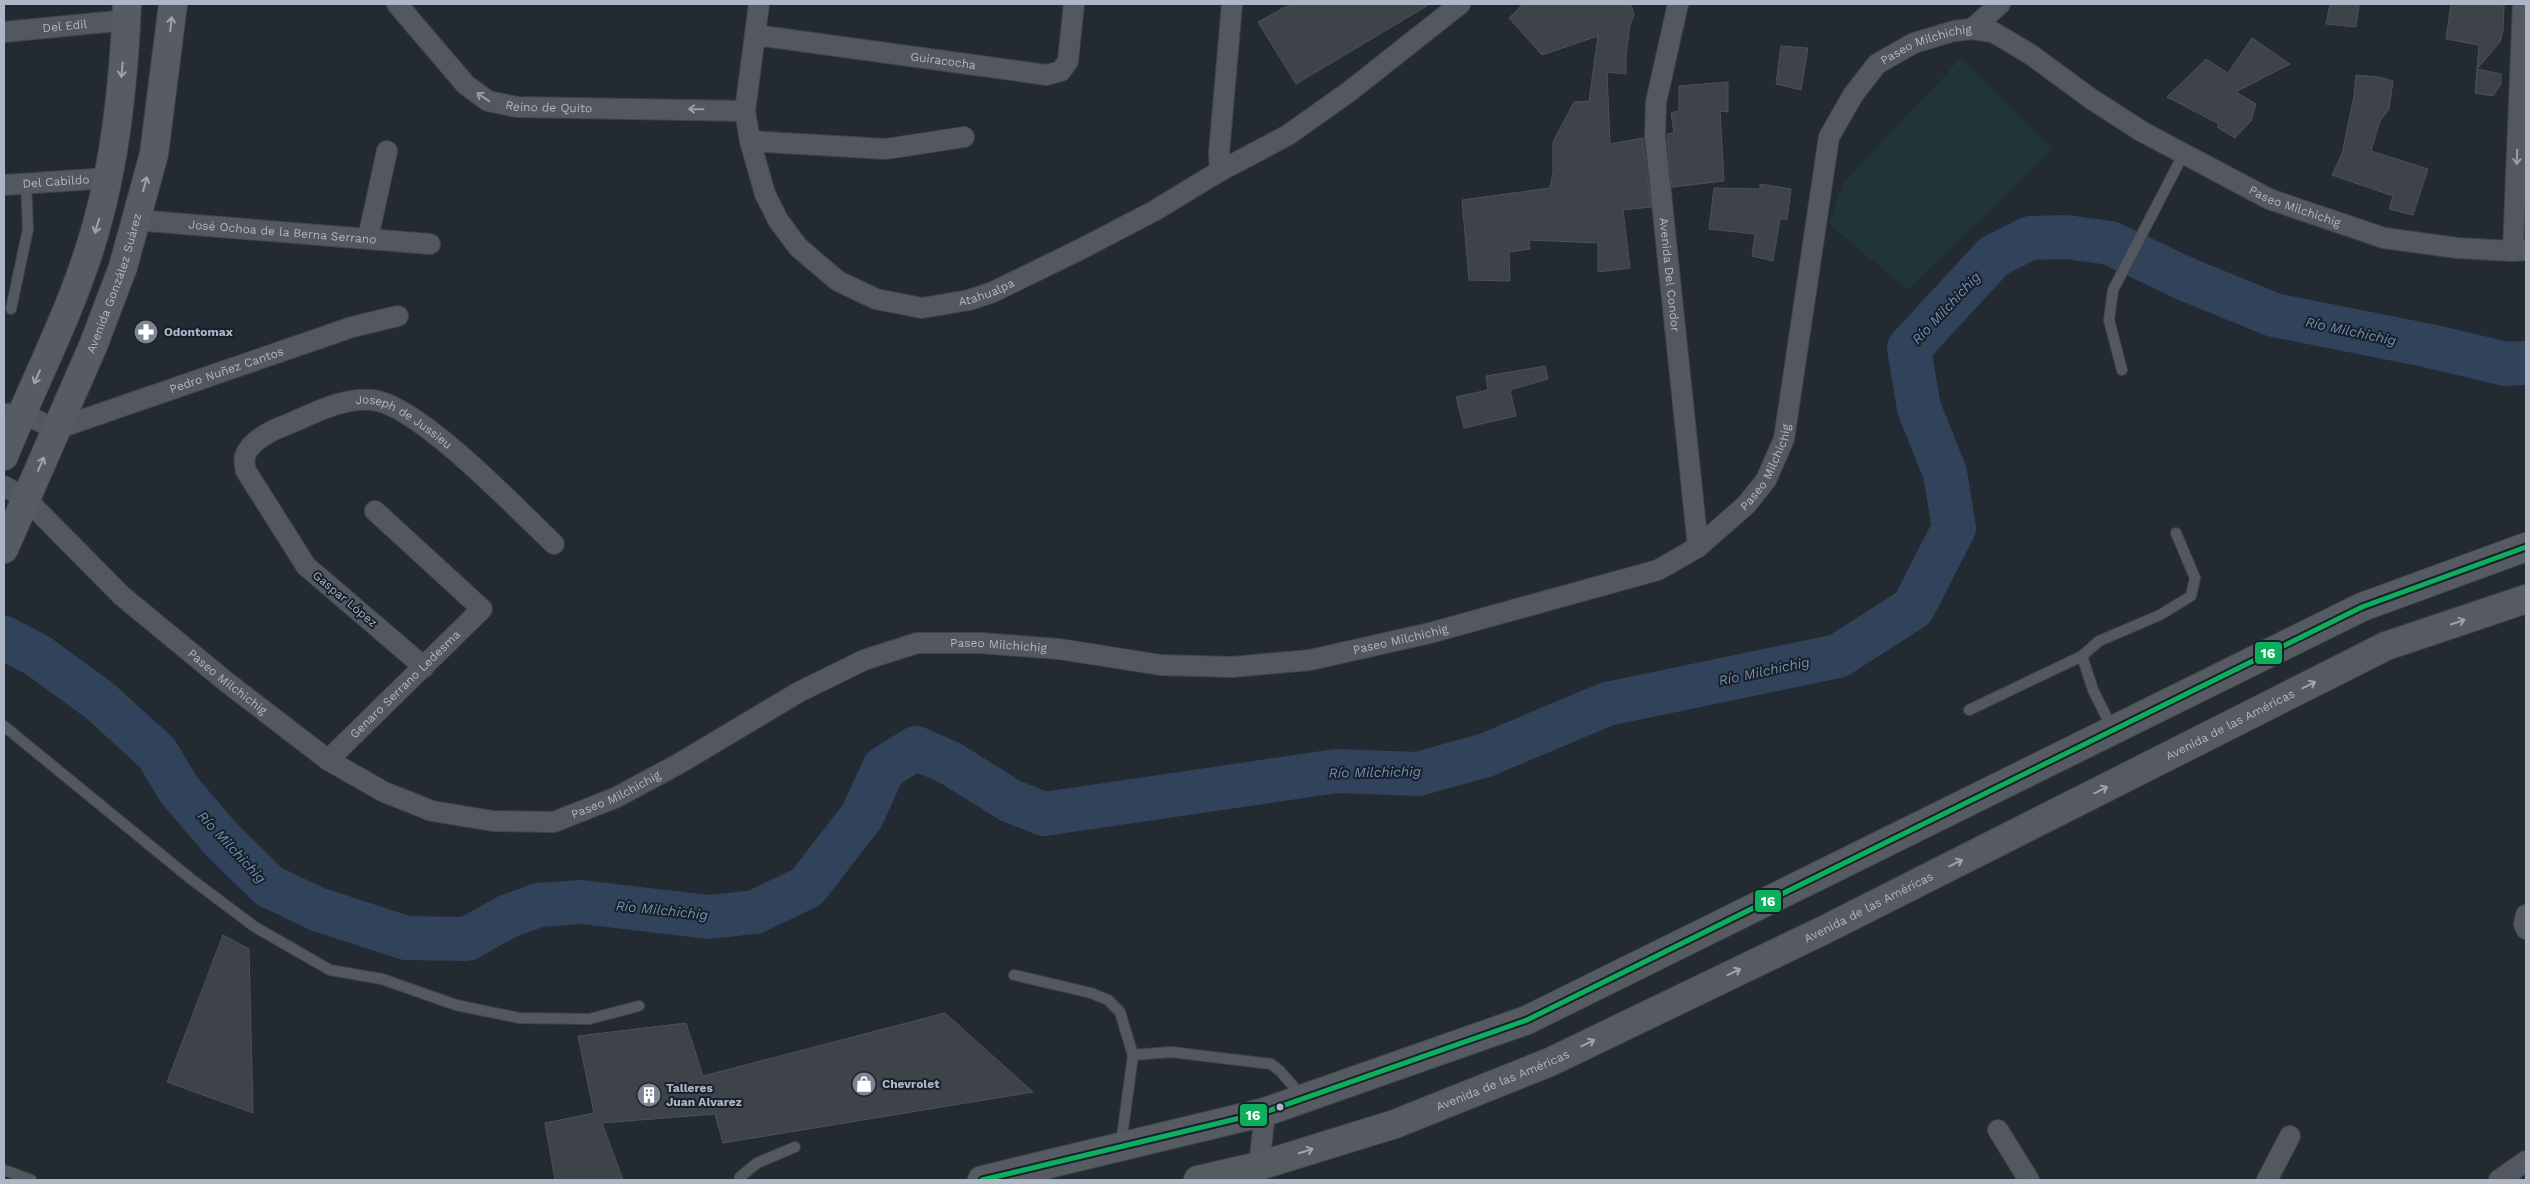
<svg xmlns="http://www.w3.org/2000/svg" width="2530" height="1184" viewBox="0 0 2530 1184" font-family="'Work Sans',sans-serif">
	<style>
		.green { fill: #213436 }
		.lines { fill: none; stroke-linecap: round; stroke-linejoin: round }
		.river { stroke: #31435a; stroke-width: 44 }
		.building { fill: #3e4349; stroke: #4b515a }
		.service-casing { stroke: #40444a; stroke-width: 12 }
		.minor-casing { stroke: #40444a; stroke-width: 22 }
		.secondary-casing { stroke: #40444a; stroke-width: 30 }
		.primary-casing { stroke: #41464e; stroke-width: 30 }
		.service { stroke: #535860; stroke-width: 10 }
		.minor { stroke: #535860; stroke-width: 20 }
		.secondary { stroke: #575c64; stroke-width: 28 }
		.primary { stroke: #565b61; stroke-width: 28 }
		.bus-1-casing { stroke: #18202b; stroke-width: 9 }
		.bus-1 { stroke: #0daf5c; stroke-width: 5 }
		.oneway { stroke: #9ba4b1 }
		.oneway2 { stroke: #969eab }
		.oneway3 { stroke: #9ba4b0 }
		.bus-dot { fill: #acb6c4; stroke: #18202b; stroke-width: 2 }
		.labels { text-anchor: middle; stroke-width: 4; stroke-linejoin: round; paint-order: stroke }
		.street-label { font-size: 12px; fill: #acb6c4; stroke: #18202b }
		.poi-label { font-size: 12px; font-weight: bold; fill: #acb6c4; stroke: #18202b; text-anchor: start }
		.water-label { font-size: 14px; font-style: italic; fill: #748eac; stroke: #18202b }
		.line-badge { stroke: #18202b; stroke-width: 2 }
		.badge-label { font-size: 14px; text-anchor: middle; font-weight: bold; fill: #fff }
	</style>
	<rect width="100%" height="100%" fill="#242a31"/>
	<path class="green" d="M 1961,58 L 2053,149 L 1908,290 L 1829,224 L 1843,183 Z"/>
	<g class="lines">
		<path class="river" d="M 4,638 L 37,655 L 100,701 L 157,753 L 179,790 L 222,840 L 269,886 L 317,909 L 406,938 L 467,939 L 508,916 L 539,905 L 581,902 L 709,917 L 755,912 L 807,887 L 862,816 L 884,768 L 916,748 L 950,763 L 1011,801 L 1044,814 L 1337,771 L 1418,774 L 1486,755 L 1607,704 L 1838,656 L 1913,608 L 1954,528 L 1945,473 L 1919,408 L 1909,348 L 1994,256 L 2030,238 L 2066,237 L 2110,243 L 2188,280 L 2274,315 L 2430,346 L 2506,364 L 2526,363"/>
	</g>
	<path class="building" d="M 1291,4 L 1430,4 L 1296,84 L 1258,22 Z
		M 1523,4 L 1631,4 L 1634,15 L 1630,25 L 1626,56 L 1626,74 L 1607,72 L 1610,144 L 1643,138 L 1651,207 L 1623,210 L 1630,268 L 1598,272 L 1598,243 L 1529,240 L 1530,249 L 1509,252 L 1510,281 L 1469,280 L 1462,200 L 1550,188 L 1553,172 L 1553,142 L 1574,102 L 1589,101 L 1598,36 L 1542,55 L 1509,18 Z
		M 2330,4 L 2359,4 L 2356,27 L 2326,24 Z
		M 2451,4 L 2504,4 L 2503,31 L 2500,42 L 2477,69 L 2479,45 L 2446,39 Z
		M 2252,38 L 2290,64 L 2236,92 L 2256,104 L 2251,121 L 2235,138 L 2217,127 L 2219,124 L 2167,97 L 2206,59 L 2228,73 Z
		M 1781,46 L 1808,48 L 1801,90 L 1776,84 Z
		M 2477,69 L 2501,74 L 2501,84 L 2493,96 L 2475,93 Z
		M 2356,75 L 2379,77 L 2393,81 L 2389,109 L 2380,121 L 2371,151 L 2428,169 L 2413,215 L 2389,209 L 2393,196 L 2332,175 L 2342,154 L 2354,96 Z
		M 1728,82 L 1728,112 L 1720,111 L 1724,181 L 1672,187 L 1667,134 L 1674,133 L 1671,113 L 1679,111 L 1679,86 Z
		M 1760,184 L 1791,189 L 1787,219 L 1780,219 L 1773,261 L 1752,256 L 1755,234 L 1709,229 L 1714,188 L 1760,189 Z
		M 1545,366 L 1548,379 L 1510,390 L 1516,416 L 1464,428 L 1456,397 L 1488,390 L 1486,376 Z
		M 223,935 L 249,949 L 253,1113 L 167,1082 Z
		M 945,1013 L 1033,1092 L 723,1143 L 715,1114 L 602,1123 L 623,1180 L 555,1180 L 545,1123 L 594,1113 L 578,1036 L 686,1023 L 703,1076 Z"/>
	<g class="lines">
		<defs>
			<path id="service" d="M 11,309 L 28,229 L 26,183
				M 2122,370 L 2109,320 L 2113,290 L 2184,153
				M 1969,710 L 2082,656
				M 4,726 L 191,879 L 255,927 L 330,970 L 382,979 L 456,1005 L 519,1018 L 589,1019 L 639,1006
				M 2112,728 L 2093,690 L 2082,656 L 2099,641 L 2160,615 L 2191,596 L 2195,578 L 2176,533
				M 1014,975 L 1091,993 L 1108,1000 L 1120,1012 L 1133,1055 L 1121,1144
				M 1133,1055 L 1171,1052 L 1271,1064 L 1280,1071 L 1302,1096
				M 4,1170 L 31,1180
				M 741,1180 L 740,1177 L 757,1163 L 795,1147"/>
			<g id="minor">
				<path id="s1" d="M 397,4 L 466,85 L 488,101 L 517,107 L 745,111"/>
				<path id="s2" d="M 759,4 L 745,111 L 750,141 L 765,194 L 778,220 L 798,247 L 838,281 L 876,299 L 922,308 L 969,300 L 993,292 L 1081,249 L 1154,211 L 1220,171 L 1219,153 L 1232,4"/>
				<path id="s3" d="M 1678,4 L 1656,102 L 1655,136 L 1698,547"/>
				<path d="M 1972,29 L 2000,4"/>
				<path id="s4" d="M 4,32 L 127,20"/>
				<path id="s5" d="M 756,35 L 1047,75 L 1061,71 L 1068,61 L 1074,4"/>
				<path d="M 750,141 L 886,149 L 964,137"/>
				<path d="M 1220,171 L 1288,135 L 1350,91 L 1460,4"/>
				<path id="s6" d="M 4,185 L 109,178"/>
				<path id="s7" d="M 135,220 L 430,244"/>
				<path d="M 368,238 L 387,151"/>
				<path d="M 2513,251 L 2523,4"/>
				<path id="s8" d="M 4,414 L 21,413 L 56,429 L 352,327 L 398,316"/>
				<path id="s9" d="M 4,486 L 25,498 L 122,596 L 224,680 L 328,760 L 384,792 L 432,811 L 493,821 L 554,822 L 617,797 L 680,763 L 799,692 L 864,660 L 917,643 L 980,643 L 1059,649 L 1161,665 L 1232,667 L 1310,660 L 1430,633 L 1658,570 L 1698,547 L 1746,505 L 1766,480 L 1784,439 L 1829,137 L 1853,95 L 1877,64 L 1914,43 L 1954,31 L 1972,29 L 1993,32 L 2030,54 L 2090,98 L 2141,131 L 2269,199 L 2384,238 L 2457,248 L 2513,251 L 2526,250"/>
				<path id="s10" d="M 424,667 L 306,566 L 246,471 C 245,467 244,460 245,456 C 250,441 272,430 286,425 C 313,414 342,397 372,400 C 418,404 518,510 554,544"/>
				<path id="s11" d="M 328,760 L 482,609 L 375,511"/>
				<path d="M 2526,915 L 2524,924 L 2526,929"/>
				<path d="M 1998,1130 L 2029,1180"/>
				<path d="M 1253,1175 L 1259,1166 L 1265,1112"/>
				<path d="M 2267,1180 L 2290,1136"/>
				<path d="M 2499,1180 L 2526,1161"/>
			</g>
			<g id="secondary">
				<path d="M 4,456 C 35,379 75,305 97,224 C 117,153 124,77 127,4"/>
				<path id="s12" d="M 4,549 L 93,346 L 123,267 L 154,154 L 173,4"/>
			</g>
			<g id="primary">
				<path d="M 982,1180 L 1265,1112 L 1527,1020 L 2362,607 L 2526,547"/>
				<path id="s13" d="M 1198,1180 L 1259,1166 L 1395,1124 L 1550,1062 L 1824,930 L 2386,646 L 2526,599"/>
			</g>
		</defs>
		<use href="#service" class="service-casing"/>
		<use href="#minor" class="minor-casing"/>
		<use href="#secondary" class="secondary-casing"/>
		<use href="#primary" class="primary-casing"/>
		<use href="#service" class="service"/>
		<use href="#minor" class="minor"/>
		<use href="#secondary" class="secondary"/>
		<use href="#primary" class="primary"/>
		<defs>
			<path id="bus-1" d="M 982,1180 L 1265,1112 L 1527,1020 L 2362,607 L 2526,547"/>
		</defs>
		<use href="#bus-1" class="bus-1-casing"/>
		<use href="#bus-1" class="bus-1"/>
	</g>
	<defs><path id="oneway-shaft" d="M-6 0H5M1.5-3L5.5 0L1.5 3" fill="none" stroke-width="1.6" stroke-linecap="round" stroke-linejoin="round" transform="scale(1.25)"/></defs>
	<g class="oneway">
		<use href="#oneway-shaft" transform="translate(171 24) rotate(-84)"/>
		<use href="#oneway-shaft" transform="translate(122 70) rotate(95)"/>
		<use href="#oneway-shaft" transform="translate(145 184) rotate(-75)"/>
		<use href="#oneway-shaft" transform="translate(97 226) rotate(107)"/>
		<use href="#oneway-shaft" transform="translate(37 377) rotate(114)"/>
		<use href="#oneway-shaft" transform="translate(41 464) rotate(-66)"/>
	</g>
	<g class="oneway2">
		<use href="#oneway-shaft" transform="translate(483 97) rotate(-146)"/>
		<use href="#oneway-shaft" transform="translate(696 109) rotate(-179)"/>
		<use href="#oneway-shaft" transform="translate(2517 157) rotate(92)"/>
	</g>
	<g class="oneway3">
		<use href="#oneway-shaft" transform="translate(2458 622) rotate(-19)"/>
		<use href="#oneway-shaft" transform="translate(2309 685) rotate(-27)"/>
		<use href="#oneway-shaft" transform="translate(2101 790) rotate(-27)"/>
		<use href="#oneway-shaft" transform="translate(1956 863) rotate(-27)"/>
		<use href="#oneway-shaft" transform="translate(1734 972) rotate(-26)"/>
		<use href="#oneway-shaft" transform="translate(1588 1043) rotate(-26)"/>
		<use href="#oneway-shaft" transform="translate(1306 1151) rotate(-17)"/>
	</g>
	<defs>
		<symbol id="pharmacy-disc" viewBox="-11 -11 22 22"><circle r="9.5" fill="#7c8591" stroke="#18202b"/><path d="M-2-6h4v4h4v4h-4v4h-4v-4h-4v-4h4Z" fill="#fff"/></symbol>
		<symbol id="shop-disc" viewBox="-11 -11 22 22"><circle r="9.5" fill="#7c8591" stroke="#18202b"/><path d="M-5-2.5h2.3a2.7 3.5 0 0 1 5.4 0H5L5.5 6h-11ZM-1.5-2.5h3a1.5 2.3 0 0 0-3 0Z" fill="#fff"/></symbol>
		<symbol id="building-disc" viewBox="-11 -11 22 22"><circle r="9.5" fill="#7c8591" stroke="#18202b"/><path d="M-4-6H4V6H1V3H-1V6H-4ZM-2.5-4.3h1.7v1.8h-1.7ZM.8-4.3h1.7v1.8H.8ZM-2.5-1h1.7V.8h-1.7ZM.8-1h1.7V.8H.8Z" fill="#fff"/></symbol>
	</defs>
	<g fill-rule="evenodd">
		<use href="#pharmacy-disc" x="132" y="318" width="28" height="28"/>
		<use href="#shop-disc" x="850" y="1070" width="28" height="28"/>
		<use href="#building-disc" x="635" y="1081" width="28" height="28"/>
	</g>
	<circle class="bus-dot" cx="1280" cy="1107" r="4.5"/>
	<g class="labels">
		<g class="street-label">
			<text dy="4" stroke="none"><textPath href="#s4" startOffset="61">Del Edil</textPath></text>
			<text dy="4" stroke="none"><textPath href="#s9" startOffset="2458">Paseo Milchichig</textPath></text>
			<text dy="4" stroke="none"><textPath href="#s5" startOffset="189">Guiracocha</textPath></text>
			<text dy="4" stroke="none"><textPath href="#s1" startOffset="195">Reino de Quito</textPath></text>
			<text dy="4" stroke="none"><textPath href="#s6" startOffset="52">Del Cabildo</textPath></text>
			<text dy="4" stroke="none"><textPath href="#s9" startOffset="2878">Paseo Milchichig</textPath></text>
			<text dy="4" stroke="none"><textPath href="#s7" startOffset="148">José Ochoa de la Berna Serrano</textPath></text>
			<text dy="4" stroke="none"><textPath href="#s3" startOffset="274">Avenida Del Condor</textPath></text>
			<text dy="4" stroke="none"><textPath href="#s12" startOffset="288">Avenida González Suárez</textPath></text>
			<text dy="4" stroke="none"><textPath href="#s2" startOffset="464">Atahualpa</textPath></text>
			<text dy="4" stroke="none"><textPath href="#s8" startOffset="236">Pedro Nuñez Cantos</textPath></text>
			<text dy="4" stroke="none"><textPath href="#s10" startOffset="464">Joseph de Jussieu</textPath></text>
			<text dy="4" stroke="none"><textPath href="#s9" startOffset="1978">Paseo Milchichig</textPath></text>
			<text transform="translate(345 599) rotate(40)" y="4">Gaspar López</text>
			<text dy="4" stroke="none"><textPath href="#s9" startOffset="1558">Paseo Milchichig</textPath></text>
			<text dy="4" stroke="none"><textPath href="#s9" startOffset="1152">Paseo Milchichig</textPath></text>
			<text dy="4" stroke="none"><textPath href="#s9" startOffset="298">Paseo Milchichig</textPath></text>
			<text dy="4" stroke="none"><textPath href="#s11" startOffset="108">Genaro Serrano Ledesma</textPath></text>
			<text dy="4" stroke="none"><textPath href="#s13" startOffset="1131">Avenida de las Américas</textPath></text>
			<text dy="4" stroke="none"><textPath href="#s9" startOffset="732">Paseo Milchichig</textPath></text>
			<text dy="4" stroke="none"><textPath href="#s13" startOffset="726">Avenida de las Américas</textPath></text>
			<text dy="4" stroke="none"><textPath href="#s13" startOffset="321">Avenida de las Américas</textPath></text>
		</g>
		<g class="poi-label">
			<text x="164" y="336">Odontomax</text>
			<text x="882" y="1088">Chevrolet</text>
			<text x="666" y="1092">Talleres<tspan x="666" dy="14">Juan Alvarez</tspan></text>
		</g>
		<g class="water-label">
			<text transform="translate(1946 308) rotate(-47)" y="5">Río Milchichig</text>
			<text transform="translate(2351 331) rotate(12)" y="5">Río Milchichig</text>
			<text transform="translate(1764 671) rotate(-12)" y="5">Río Milchichig</text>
			<text transform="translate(1375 772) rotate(-1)" y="5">Río Milchichig</text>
			<text transform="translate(232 847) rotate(47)" y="5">Río Milchichig</text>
			<text transform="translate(662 910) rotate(6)" y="5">Río Milchichig</text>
		</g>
	</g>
	<g class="line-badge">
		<rect x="2254" y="641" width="29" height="24" rx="5" fill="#0daf5c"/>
		<rect x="1754" y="889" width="28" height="24" rx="5" fill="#0daf5c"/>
		<rect x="1239" y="1103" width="29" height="24" rx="5" fill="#0daf5c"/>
	</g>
	<g class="badge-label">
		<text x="2268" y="658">16</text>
		<text x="1768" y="906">16</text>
		<text x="1253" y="1120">16</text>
	</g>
	<rect width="2530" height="1184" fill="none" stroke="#acb6c4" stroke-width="10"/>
</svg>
